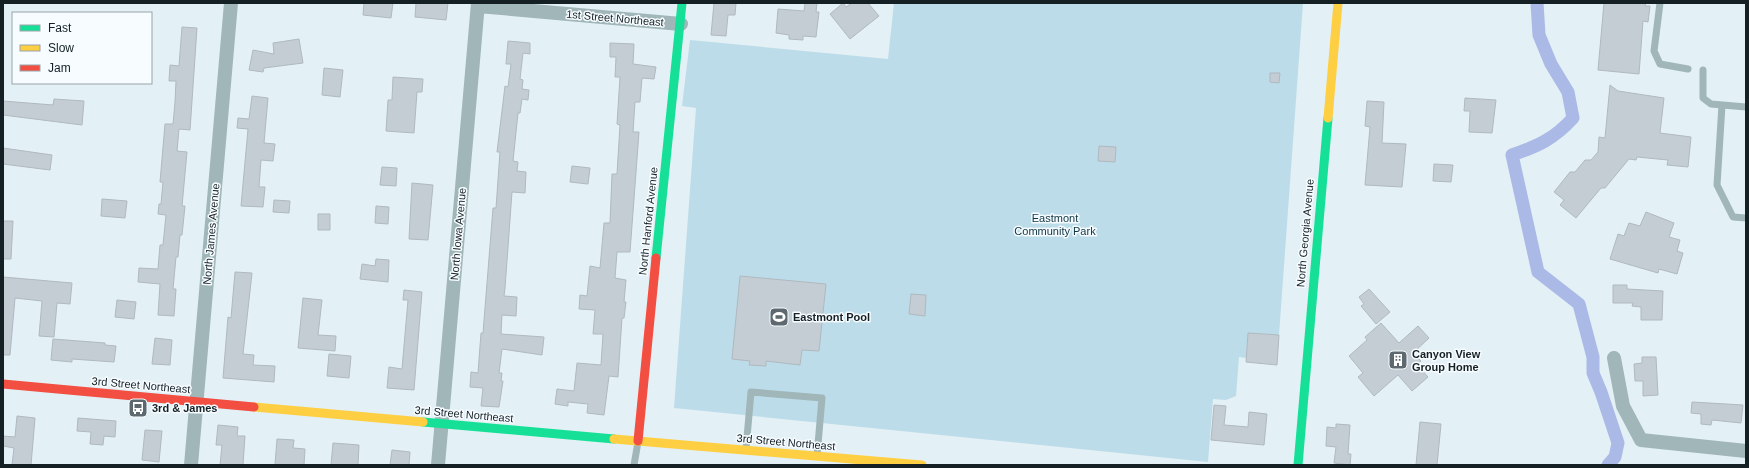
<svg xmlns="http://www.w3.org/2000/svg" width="1749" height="468" viewBox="0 0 1749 468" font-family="Helvetica,sans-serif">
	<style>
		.green { fill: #bcdce9 }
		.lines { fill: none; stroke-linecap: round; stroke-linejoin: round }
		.canal { stroke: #abb9e7; stroke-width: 13 }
		.building { fill: #c4cdd3; stroke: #afb9bf }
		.lane { stroke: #a0b6b8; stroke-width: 7 }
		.street { stroke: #a0b6b8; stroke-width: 14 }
		.fast { stroke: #16e098; stroke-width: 9 }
		.slow { stroke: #ffcf43; stroke-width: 9 }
		.jam { stroke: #f24e42; stroke-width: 9 }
		.labels { text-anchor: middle; stroke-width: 3; stroke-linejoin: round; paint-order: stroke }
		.street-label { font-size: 11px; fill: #152025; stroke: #f6fcff }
		.park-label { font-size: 11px; fill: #0e3543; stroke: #f6fcff }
		.poi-label { font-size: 11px; font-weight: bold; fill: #152025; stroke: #f6fcff; text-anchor: start }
	</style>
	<rect width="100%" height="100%" fill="#e3f0f5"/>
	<path class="green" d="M 894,3 L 1303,3 L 1279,335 L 1248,333 L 1246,358 L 1239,357 L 1236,396 L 1226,400 L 1213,399 L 1208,462 L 674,408 L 696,108 L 682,106 L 690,40 L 888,59 Z"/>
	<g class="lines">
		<path class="canal" d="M 1537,3 L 1539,35 L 1551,64 L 1568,92 L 1573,118 C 1554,139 1538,146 1512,155 L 1538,272 L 1579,304 L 1593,357 L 1593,373 L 1601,392 L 1618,443 L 1615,457 L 1608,465"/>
	</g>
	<path class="building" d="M 364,3 L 393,3 L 391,18 L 363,15 Z
		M 416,3 L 448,3 L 446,20 L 415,17 Z
		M 714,3 L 736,3 L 735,15 L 728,15 L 726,36 L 711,35 Z
		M 805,3 L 817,3 L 816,12 L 819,12 L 816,37 L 803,36 L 803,40 L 789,39 L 789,35 L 776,33 L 778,9 L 804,11 Z
		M 843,3 L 846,7 L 852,3 L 868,3 L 879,16 L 850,39 L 830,14 Z
		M 1604,3 L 1646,3 L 1645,6 L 1650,6 L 1648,22 L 1643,21 L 1639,74 L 1598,70 Z
		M 182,27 L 197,28 L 190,130 L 179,129 L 177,151 L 187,152 L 182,206 L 185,206 L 182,235 L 180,235 L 178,257 L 176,257 L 173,289 L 176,289 L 174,316 L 158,315 L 160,284 L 138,282 L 139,268 L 158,269 L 160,245 L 163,245 L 166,215 L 158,214 L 159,204 L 161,204 L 163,182 L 160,182 L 165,124 L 173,124 L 175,102 L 176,81 L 169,81 L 170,65 L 179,66 Z
		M 299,39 L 303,63 L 264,68 L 263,72 L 249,70 L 253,50 L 274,54 L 273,43 Z
		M 508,41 L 530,43 L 530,54 L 523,53 L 520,79 L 523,80 L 522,89 L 529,90 L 528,100 L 522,99 L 520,113 L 518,113 L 513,161 L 518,162 L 517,171 L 526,172 L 525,193 L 512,192 L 505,288 L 504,296 L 517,297 L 516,316 L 502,315 L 501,334 L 544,337 L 542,355 L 502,349 L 499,373 L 502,373 L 501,381 L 503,381 L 499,407 L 481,406 L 483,388 L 470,387 L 471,372 L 478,373 L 481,333 L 483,333 L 493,208 L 496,208 L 500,152 L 497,152 L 505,86 L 508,87 L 511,64 L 506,64 Z
		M 610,43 L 634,44 L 633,64 L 656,67 L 654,79 L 642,78 L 640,102 L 635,102 L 633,132 L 639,132 L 630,252 L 617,252 L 615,278 L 626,280 L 624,302 L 626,302 L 624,318 L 622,318 L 618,377 L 609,376 L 604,415 L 587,413 L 588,404 L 568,402 L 568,406 L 555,404 L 557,389 L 574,391 L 577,363 L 601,365 L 603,334 L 593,334 L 595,310 L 579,309 L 580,295 L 587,296 L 590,266 L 600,268 L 604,223 L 610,223 L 612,174 L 617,174 L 620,125 L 617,124 L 620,77 L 615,77 L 616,57 L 610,57 Z
		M 324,68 L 343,70 L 340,97 L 322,95 Z
		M 1270,73 L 1280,73 L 1279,83 L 1270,82 Z
		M 393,77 L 423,79 L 422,92 L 417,92 L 414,133 L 386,131 L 388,100 L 392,100 Z
		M 1610,85 L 1618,91 L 1664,98 L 1660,133 L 1691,137 L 1688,167 L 1667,165 L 1668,160 L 1637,157 L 1636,160 L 1629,159 L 1605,188 L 1601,188 L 1576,218 L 1560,205 L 1564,200 L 1554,192 L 1570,172 L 1575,172 L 1585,160 L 1591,160 L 1598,152 L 1599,137 L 1605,138 Z
		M 252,96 L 268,98 L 264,143 L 275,144 L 273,161 L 261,160 L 259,187 L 265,187 L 263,207 L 241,206 L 248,129 L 237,128 L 238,118 L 249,119 Z
		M 1465,98 L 1496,100 L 1492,133 L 1469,132 L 1470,111 L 1464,111 Z
		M 54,99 L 84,101 L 82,125 L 3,115 L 3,101 L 53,105 Z
		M 1367,101 L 1384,102 L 1382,143 L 1406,144 L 1402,187 L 1365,185 L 1370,127 L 1365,126 Z
		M 1099,146 L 1116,147 L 1115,162 L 1098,161 Z
		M 3,148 L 52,155 L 50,170 L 3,164 Z
		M 1434,164 L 1453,165 L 1451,182 L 1433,181 Z
		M 572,166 L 590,168 L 588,184 L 570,182 Z
		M 382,167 L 397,168 L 396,186 L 380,185 Z
		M 412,183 L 433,185 L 428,240 L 409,239 Z
		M 102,199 L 127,201 L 125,218 L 101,216 Z
		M 274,200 L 290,201 L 289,213 L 273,212 Z
		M 376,206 L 389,207 L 388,224 L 375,223 Z
		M 1646,212 L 1674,223 L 1669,237 L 1680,240 L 1677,251 L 1683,253 L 1677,274 L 1659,269 L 1658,273 L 1610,259 L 1618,234 L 1624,236 L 1629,223 L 1640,226 Z
		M 318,214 L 330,214 L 330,230 L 318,230 Z
		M 3,221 L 13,221 L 11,259 L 3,259 Z
		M 376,259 L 389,260 L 388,282 L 360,279 L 362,264 L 375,266 Z
		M 235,272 L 252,273 L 243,354 L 254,355 L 253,365 L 275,366 L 274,382 L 223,378 L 228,317 L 231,318 Z
		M 740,276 L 826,284 L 819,351 L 802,350 L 800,365 L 766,361 L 766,366 L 749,365 L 750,361 L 732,359 Z
		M 3,277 L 72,283 L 70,304 L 57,303 L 54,337 L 39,336 L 42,301 L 15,298 L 10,355 L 3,355 Z
		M 1613,285 L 1627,285 L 1627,289 L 1663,291 L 1662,320 L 1641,320 L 1641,307 L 1632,306 L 1633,303 L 1613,303 Z
		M 1369,289 L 1390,312 L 1376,324 L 1361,306 L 1364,304 L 1359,297 Z
		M 404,290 L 422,292 L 414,390 L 387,388 L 389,367 L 402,369 L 408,300 L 403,300 Z
		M 911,294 L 926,295 L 925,316 L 909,314 Z
		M 303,298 L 322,300 L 318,335 L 336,336 L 335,351 L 298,348 Z
		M 117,300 L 136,302 L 134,319 L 115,317 Z
		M 1381,323 L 1399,343 L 1418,326 L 1429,338 L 1413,353 L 1421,361 L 1417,365 L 1428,377 L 1412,391 L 1398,375 L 1374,396 L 1358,377 L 1363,373 L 1349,356 L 1367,340 L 1365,337 Z
		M 1248,333 L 1279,335 L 1277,365 L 1246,362 Z
		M 155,338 L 172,340 L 170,365 L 152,364 Z
		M 53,339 L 105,343 L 105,345 L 116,346 L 114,362 L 72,359 L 72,362 L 51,360 Z
		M 329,354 L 351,356 L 349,378 L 327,376 Z
		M 1642,357 L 1656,357 L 1658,395 L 1643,396 L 1643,381 L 1635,381 L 1634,364 L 1642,363 Z
		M 1692,402 L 1743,405 L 1741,423 L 1712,420 L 1711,425 L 1701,424 L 1701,414 L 1691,413 Z
		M 1214,405 L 1226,406 L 1224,425 L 1248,427 L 1249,412 L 1267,414 L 1264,445 L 1211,440 Z
		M 17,416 L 35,418 L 31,465 L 12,465 L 14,448 L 3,446 L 3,436 L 15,437 Z
		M 78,418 L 116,421 L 115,437 L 104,436 L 103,445 L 90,444 L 91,432 L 77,431 Z
		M 1420,422 L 1441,424 L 1437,465 L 1416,465 Z
		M 1336,424 L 1350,425 L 1348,454 L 1351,454 L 1350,465 L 1334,463 L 1336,447 L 1326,446 L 1327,427 L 1336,428 Z
		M 218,425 L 238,427 L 237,436 L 245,436 L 243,465 L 220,465 L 222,445 L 216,445 Z
		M 145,430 L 162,431 L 159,462 L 142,460 Z
		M 277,439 L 294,440 L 293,448 L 305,449 L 304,465 L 275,465 Z
		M 333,443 L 359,445 L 358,465 L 331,465 Z
		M 392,450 L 410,452 L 409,465 L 390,465 Z"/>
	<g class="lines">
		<path class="lane" d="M 1660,3 L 1654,51 L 1660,64 L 1688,69
			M 1703,70 L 1703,98 L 1711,104 L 1746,107
			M 1722,105 L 1717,185 L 1733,217 L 1746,218
			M 746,449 L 751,392 L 822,398 L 817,456
			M 634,465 L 638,442"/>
		<path class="street" d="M 478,6 L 681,24
			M 1614,358 L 1623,406 L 1641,440 L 1746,451
			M 191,465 L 231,3
			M 438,465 L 478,3"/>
		<path class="fast" d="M 656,258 L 682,3
			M 423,422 L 614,439
			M 1298,465 L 1328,118"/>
		<path class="slow" d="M 1328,118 L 1338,3
			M 254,407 L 423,422
			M 614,439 L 922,465"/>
		<path class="jam" d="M 3,384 L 254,407
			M 638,441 L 656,258"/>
	</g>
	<defs>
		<symbol id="stadium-square" viewBox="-11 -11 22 22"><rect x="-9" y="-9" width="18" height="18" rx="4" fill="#5d696e" stroke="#f6fcff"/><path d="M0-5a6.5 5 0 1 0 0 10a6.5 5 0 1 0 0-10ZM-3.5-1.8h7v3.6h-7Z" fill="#fff"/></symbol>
		<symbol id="building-square" viewBox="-11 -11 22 22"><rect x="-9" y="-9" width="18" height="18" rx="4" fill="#5d696e" stroke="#f6fcff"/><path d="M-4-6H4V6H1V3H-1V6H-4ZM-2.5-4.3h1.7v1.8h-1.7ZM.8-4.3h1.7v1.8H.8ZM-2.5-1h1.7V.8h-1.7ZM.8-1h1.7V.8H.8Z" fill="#fff"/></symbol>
		<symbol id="bus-square" viewBox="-11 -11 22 22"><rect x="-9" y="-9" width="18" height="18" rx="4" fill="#5d696e" stroke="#f6fcff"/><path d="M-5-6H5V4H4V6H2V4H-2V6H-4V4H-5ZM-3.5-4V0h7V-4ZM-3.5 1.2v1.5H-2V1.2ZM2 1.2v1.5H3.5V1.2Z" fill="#fff"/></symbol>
	</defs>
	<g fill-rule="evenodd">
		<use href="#stadium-square" x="768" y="306" width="22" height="22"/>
		<use href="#building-square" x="1387" y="349" width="22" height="22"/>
		<use href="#bus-square" x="127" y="397" width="22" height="22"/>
	</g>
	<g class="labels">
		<g class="street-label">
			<text transform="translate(615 18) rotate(5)" y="4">1st Street Northeast</text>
			<text transform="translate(648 221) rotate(-84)" y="4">North Hanford Avenue</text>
			<text transform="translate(1305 233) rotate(-85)" y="4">North Georgia Avenue</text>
			<text transform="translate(211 234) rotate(-85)" y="4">North James Avenue</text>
			<text transform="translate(458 234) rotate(-85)" y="4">North Iowa Avenue</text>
			<text transform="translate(141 385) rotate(5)" y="4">3rd Street Northeast</text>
			<text transform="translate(464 414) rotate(5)" y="4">3rd Street Northeast</text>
			<text transform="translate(786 442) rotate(5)" y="4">3rd Street Northeast</text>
		</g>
		<g class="park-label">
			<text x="1055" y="222">Eastmont<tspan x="1055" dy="13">Community Park</tspan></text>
		</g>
		<g class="poi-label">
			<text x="793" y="321">Eastmont Pool</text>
			<text x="1412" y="358">Canyon View<tspan x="1412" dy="13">Group Home</tspan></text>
			<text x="152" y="412">3rd &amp; James</text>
		</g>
	</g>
	<rect width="1749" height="468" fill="none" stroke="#152025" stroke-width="8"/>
	<rect x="12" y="12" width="140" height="72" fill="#f6fcff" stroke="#9ca4a8"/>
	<rect x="20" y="25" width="20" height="6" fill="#16e098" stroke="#9ca4a8"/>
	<text x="48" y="32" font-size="12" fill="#152025">Fast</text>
	<rect x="20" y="45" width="20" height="6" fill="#ffcf43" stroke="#9ca4a8"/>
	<text x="48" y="52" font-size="12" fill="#152025">Slow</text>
	<rect x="20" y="65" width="20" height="6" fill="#f24e42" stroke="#9ca4a8"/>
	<text x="48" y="72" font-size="12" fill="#152025">Jam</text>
</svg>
